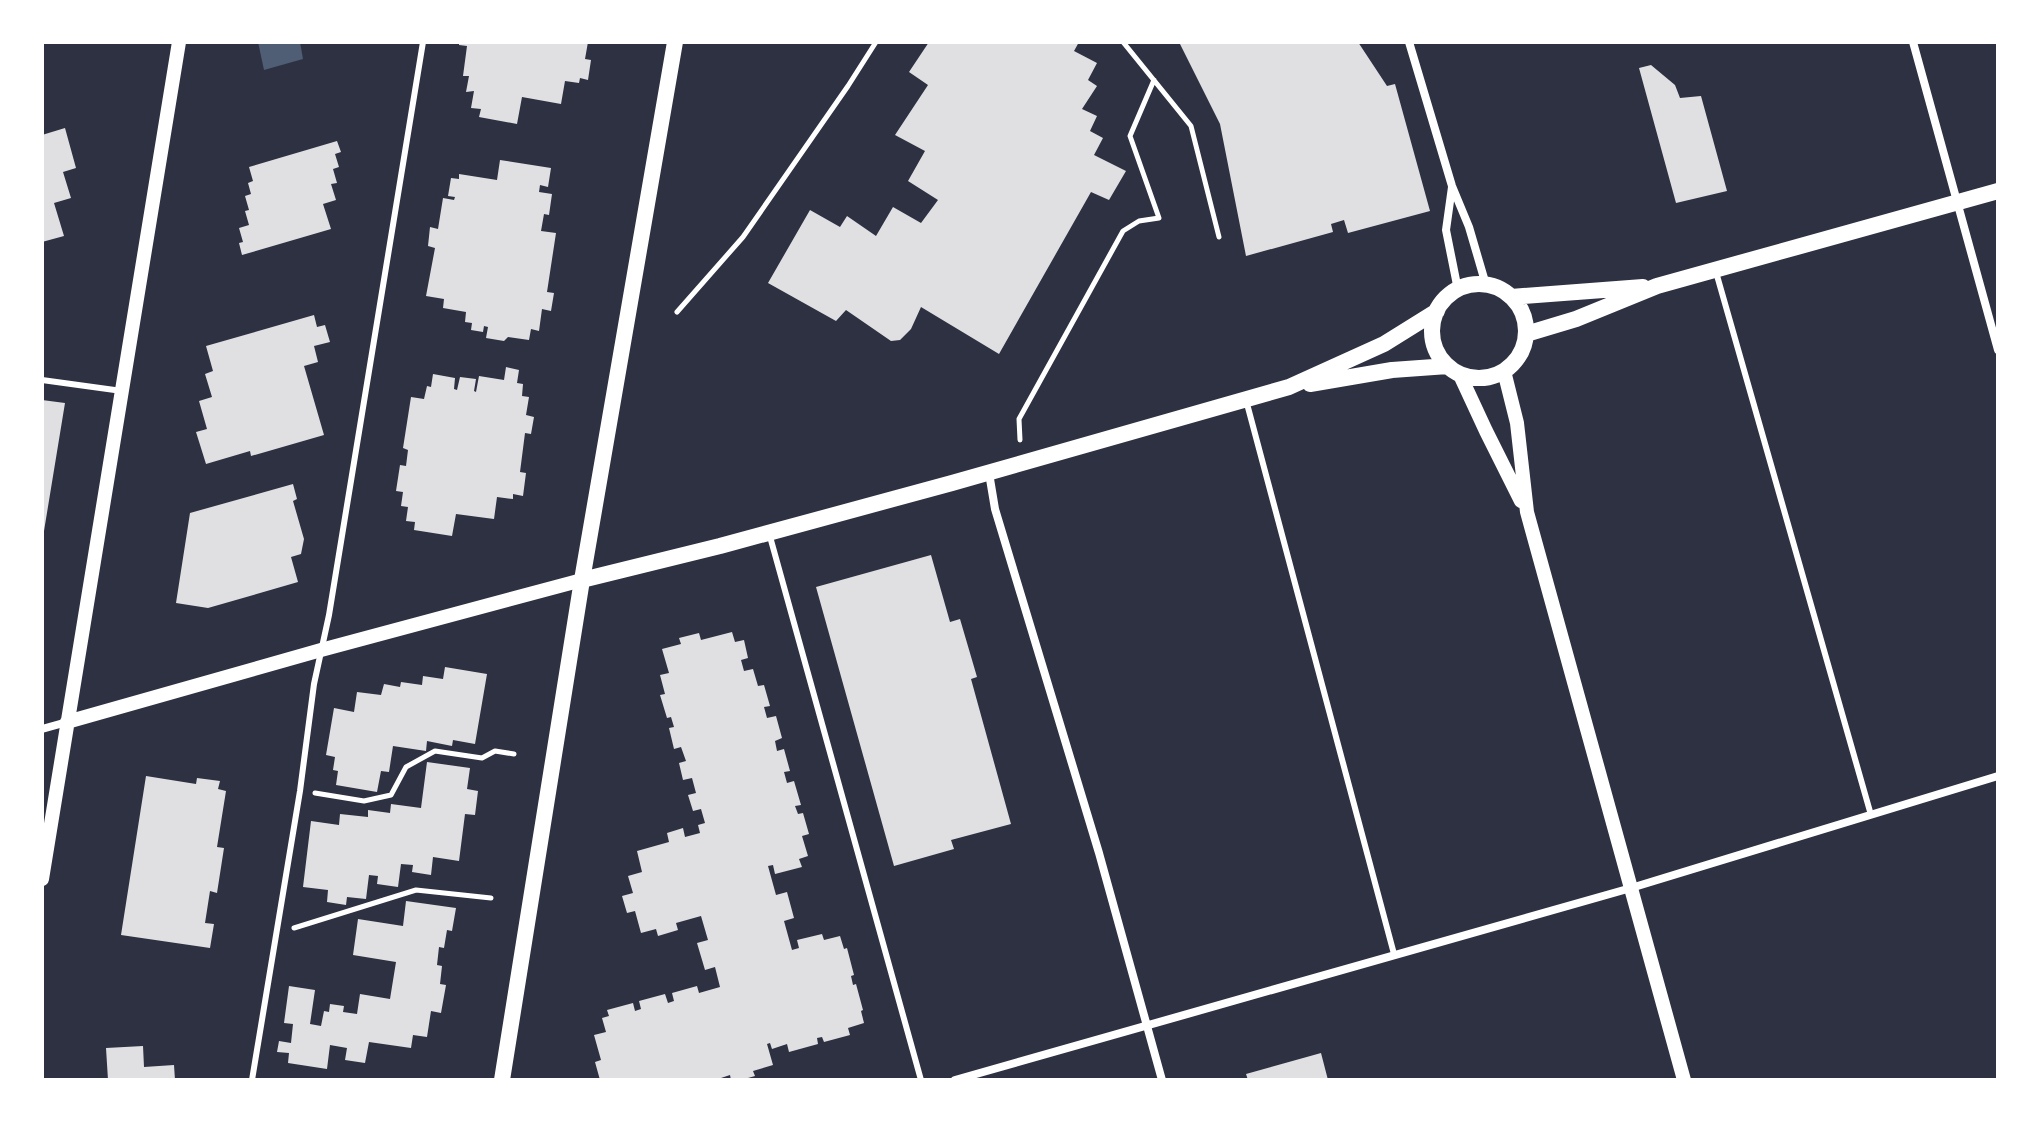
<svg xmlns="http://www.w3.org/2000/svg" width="2040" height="1122" viewBox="0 0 2040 1122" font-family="'Sofia Sans Condensed',sans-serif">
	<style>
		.water { fill: #4f5d75 }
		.building { fill: #e0e0e3 }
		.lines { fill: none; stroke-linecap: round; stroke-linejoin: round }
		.path { stroke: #fff; stroke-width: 5 }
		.service { stroke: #fff; stroke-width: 6 }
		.minor { stroke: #fff; stroke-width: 8 }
		.tertiary { stroke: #fff; stroke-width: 14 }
		.secondary { stroke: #fff; stroke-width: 16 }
	</style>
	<rect width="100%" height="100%" fill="#2d3142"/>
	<path class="water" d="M 258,42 L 300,42 L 303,59 L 264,70 Z"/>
	<path class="building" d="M 459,42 L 588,42 L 585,59 L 591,60 L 588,80 L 580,78 L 579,83 L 565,81 L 561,104 L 522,97 L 517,124 L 479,117 L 481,109 L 471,108 L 474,91 L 466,92 L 469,76 L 463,76 L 467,46 L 459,45 Z
		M 929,42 L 1079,42 L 1074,51 L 1097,63 L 1088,80 L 1097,86 L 1082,109 L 1097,116 L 1090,131 L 1103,138 L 1094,155 L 1126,171 L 1109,200 L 1091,192 L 999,354 L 921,307 L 911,329 L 900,340 L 891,341 L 846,310 L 836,321 L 768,283 L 810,210 L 840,227 L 847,216 L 876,236 L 893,207 L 921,223 L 938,200 L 908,181 L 925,151 L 895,135 L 928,85 L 909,72 Z
		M 1179,42 L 1358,42 L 1387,86 L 1395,84 L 1430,211 L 1348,233 L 1344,220 L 1331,224 L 1333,232 L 1246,256 L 1220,124 Z
		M 1651,65 L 1675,85 L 1680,98 L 1701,96 L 1727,191 L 1676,203 L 1639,68 Z
		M 65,128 L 76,168 L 63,172 L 71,198 L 54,203 L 64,236 L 42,242 L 42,135 Z
		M 337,141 L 341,152 L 335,154 L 339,167 L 333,169 L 337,183 L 331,184 L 336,200 L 323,204 L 331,229 L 242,255 L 239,243 L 243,242 L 239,228 L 249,225 L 245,211 L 249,210 L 245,196 L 251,194 L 248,183 L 253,181 L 249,167 Z
		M 500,160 L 551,168 L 548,187 L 540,185 L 539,192 L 552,194 L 549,215 L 544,214 L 541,231 L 556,233 L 547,292 L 554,293 L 551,311 L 542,309 L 539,331 L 531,329 L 529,340 L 508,337 L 504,341 L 486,338 L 488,327 L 484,326 L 483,332 L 471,330 L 472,323 L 465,322 L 466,312 L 443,308 L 444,299 L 426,296 L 435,248 L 428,246 L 430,227 L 438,229 L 443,198 L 454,200 L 455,197 L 448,196 L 451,178 L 459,179 L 459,174 L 497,180 Z
		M 314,315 L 317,327 L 325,325 L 330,342 L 314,346 L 318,362 L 304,366 L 324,435 L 251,456 L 250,451 L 206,464 L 196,432 L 207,429 L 199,401 L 212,397 L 205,374 L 213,371 L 206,346 Z
		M 506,367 L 519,370 L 517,383 L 523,384 L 522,396 L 529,397 L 526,415 L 534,417 L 531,434 L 525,433 L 520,472 L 526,473 L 523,496 L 513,494 L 513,499 L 497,497 L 494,519 L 456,514 L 452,536 L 414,530 L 415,522 L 406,521 L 408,507 L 401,506 L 403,492 L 396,491 L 400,465 L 406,466 L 408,450 L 403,448 L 411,397 L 424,399 L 427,386 L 431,387 L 433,374 L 455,378 L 454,389 L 457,390 L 460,377 L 476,379 L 474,391 L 476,392 L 479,376 L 504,380 Z
		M 42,400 L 65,403 L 44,531 L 42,531 Z
		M 293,484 L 297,499 L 293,501 L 304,539 L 301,554 L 291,557 L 298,582 L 208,608 L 176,603 L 190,513 Z
		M 931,555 L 950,622 L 960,619 L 977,677 L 971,679 L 1011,824 L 951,840 L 954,849 L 894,866 L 816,587 Z
		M 732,632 L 735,642 L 744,640 L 748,658 L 741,660 L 744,671 L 753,669 L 758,686 L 764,685 L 770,706 L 764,707 L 767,718 L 776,716 L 782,738 L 775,741 L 777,751 L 784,749 L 790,771 L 784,772 L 787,783 L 794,781 L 801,805 L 795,806 L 798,814 L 803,813 L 809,834 L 802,836 L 808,856 L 799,859 L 802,867 L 775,874 L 773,865 L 768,866 L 776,895 L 787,892 L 794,918 L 784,921 L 792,950 L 799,948 L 797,940 L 822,934 L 824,940 L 840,936 L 844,949 L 847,948 L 854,975 L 851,976 L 853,985 L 856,984 L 863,1010 L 861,1011 L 864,1023 L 848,1028 L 850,1035 L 824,1042 L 822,1037 L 817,1038 L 818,1044 L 789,1052 L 787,1044 L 772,1049 L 770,1043 L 767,1044 L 773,1065 L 753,1071 L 755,1076 L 741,1080 L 731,1080 L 730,1075 L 721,1078 L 722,1080 L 600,1080 L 595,1062 L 601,1060 L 594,1035 L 606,1032 L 602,1018 L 609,1016 L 607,1010 L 633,1003 L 635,1011 L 641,1009 L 639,1001 L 665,994 L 668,1003 L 674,1001 L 672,993 L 697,986 L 699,993 L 720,987 L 715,967 L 705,970 L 697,943 L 708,940 L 701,916 L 676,923 L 678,930 L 658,936 L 656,929 L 641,933 L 635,911 L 627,913 L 622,896 L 633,893 L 628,876 L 642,872 L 637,851 L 669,842 L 667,833 L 683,828 L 685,837 L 700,833 L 698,825 L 705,823 L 701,809 L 693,811 L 688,795 L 696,793 L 692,778 L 683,780 L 679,763 L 686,761 L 681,747 L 674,749 L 669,728 L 674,727 L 671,717 L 667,718 L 660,695 L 665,694 L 660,675 L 669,673 L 662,649 L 681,644 L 679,638 L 699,633 L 701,640 Z
		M 445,667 L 487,674 L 475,744 L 453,740 L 452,746 L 427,741 L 426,751 L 393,746 L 389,772 L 381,771 L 377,792 L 336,785 L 338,771 L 333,770 L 335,757 L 326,755 L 334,708 L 354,712 L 357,692 L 381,695 L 384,684 L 400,687 L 401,682 L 422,685 L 423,676 L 443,679 Z
		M 427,762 L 470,768 L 467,789 L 478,791 L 475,815 L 465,814 L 459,861 L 433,857 L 431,875 L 412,872 L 413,865 L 401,864 L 398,887 L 377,884 L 378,876 L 369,875 L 366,899 L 347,897 L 346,905 L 327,902 L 328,890 L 303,887 L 311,821 L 339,825 L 340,814 L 368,817 L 368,810 L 390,813 L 391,804 L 421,808 Z
		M 146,776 L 196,784 L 197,778 L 220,781 L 218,789 L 226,791 L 217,847 L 224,848 L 217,893 L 210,891 L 205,923 L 214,924 L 210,948 L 121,935 Z
		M 406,901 L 456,908 L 452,931 L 447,930 L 444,948 L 439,947 L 437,965 L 442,966 L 440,984 L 446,985 L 441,1013 L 431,1011 L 427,1037 L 413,1035 L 411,1048 L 369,1042 L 365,1063 L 345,1060 L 347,1048 L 330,1045 L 327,1069 L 288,1063 L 289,1053 L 277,1052 L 279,1041 L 291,1043 L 293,1024 L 284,1023 L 289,986 L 315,990 L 310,1024 L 321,1026 L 324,1011 L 329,1012 L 330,1004 L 344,1006 L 343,1012 L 357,1014 L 360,994 L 390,999 L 396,962 L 353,955 L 358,919 L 403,926 Z
		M 143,1046 L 144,1067 L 174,1065 L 175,1080 L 108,1080 L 106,1048 Z
		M 1321,1053 L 1328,1080 L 1248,1080 L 1246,1074 Z"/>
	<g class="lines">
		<path class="path" d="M 1123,42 L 1191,126 L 1219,237
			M 677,312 L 743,237 L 848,86 L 876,42
			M 1020,440 L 1019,419 L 1123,231 L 1139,221 L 1159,218 L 1130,136 L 1154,80
			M 315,793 L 364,801 L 391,795 L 406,767 L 435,751 L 482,758 L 495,751 L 514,754
			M 294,928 L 416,890 L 491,898"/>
		<path class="service" d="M 1716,272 L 1871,815
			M 42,380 L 122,391
			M 1246,400 L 1394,954
			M 769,533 L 921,1080
			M 252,1080 L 300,791 L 314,684 L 329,615 L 423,42"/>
		<path class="minor" d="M 1409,42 L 1452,186 L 1469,227 L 1486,285
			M 1913,42 L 1998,350
			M 1452,187 L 1446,230 L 1458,290
			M 989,473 L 995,509 L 1099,853 L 1162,1080
			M 42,729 L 67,722
			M 955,1080 L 1631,888 L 1998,776"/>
		<path class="tertiary" d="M 1504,371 L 1517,423 L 1527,512 L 1684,1080
			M 1460,375 L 1486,431 L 1521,501
			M 67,722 L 321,650 L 582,580
			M 42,879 L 179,42"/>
		<path class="secondary" d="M1432 331a47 47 0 1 1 94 0a47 47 0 1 1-94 0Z
			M 1511,297 L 1643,287
			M 1526,334 L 1576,319 L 1657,286 L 1998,191
			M 1310,384 L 1392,370 L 1448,366
			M 582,580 L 720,546 L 952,483 L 1289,387 L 1384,344 L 1437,311
			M 502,1080 L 582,580 L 675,42"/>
	</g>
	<rect width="2040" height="1122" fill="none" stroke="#ffffff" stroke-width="88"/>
</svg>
